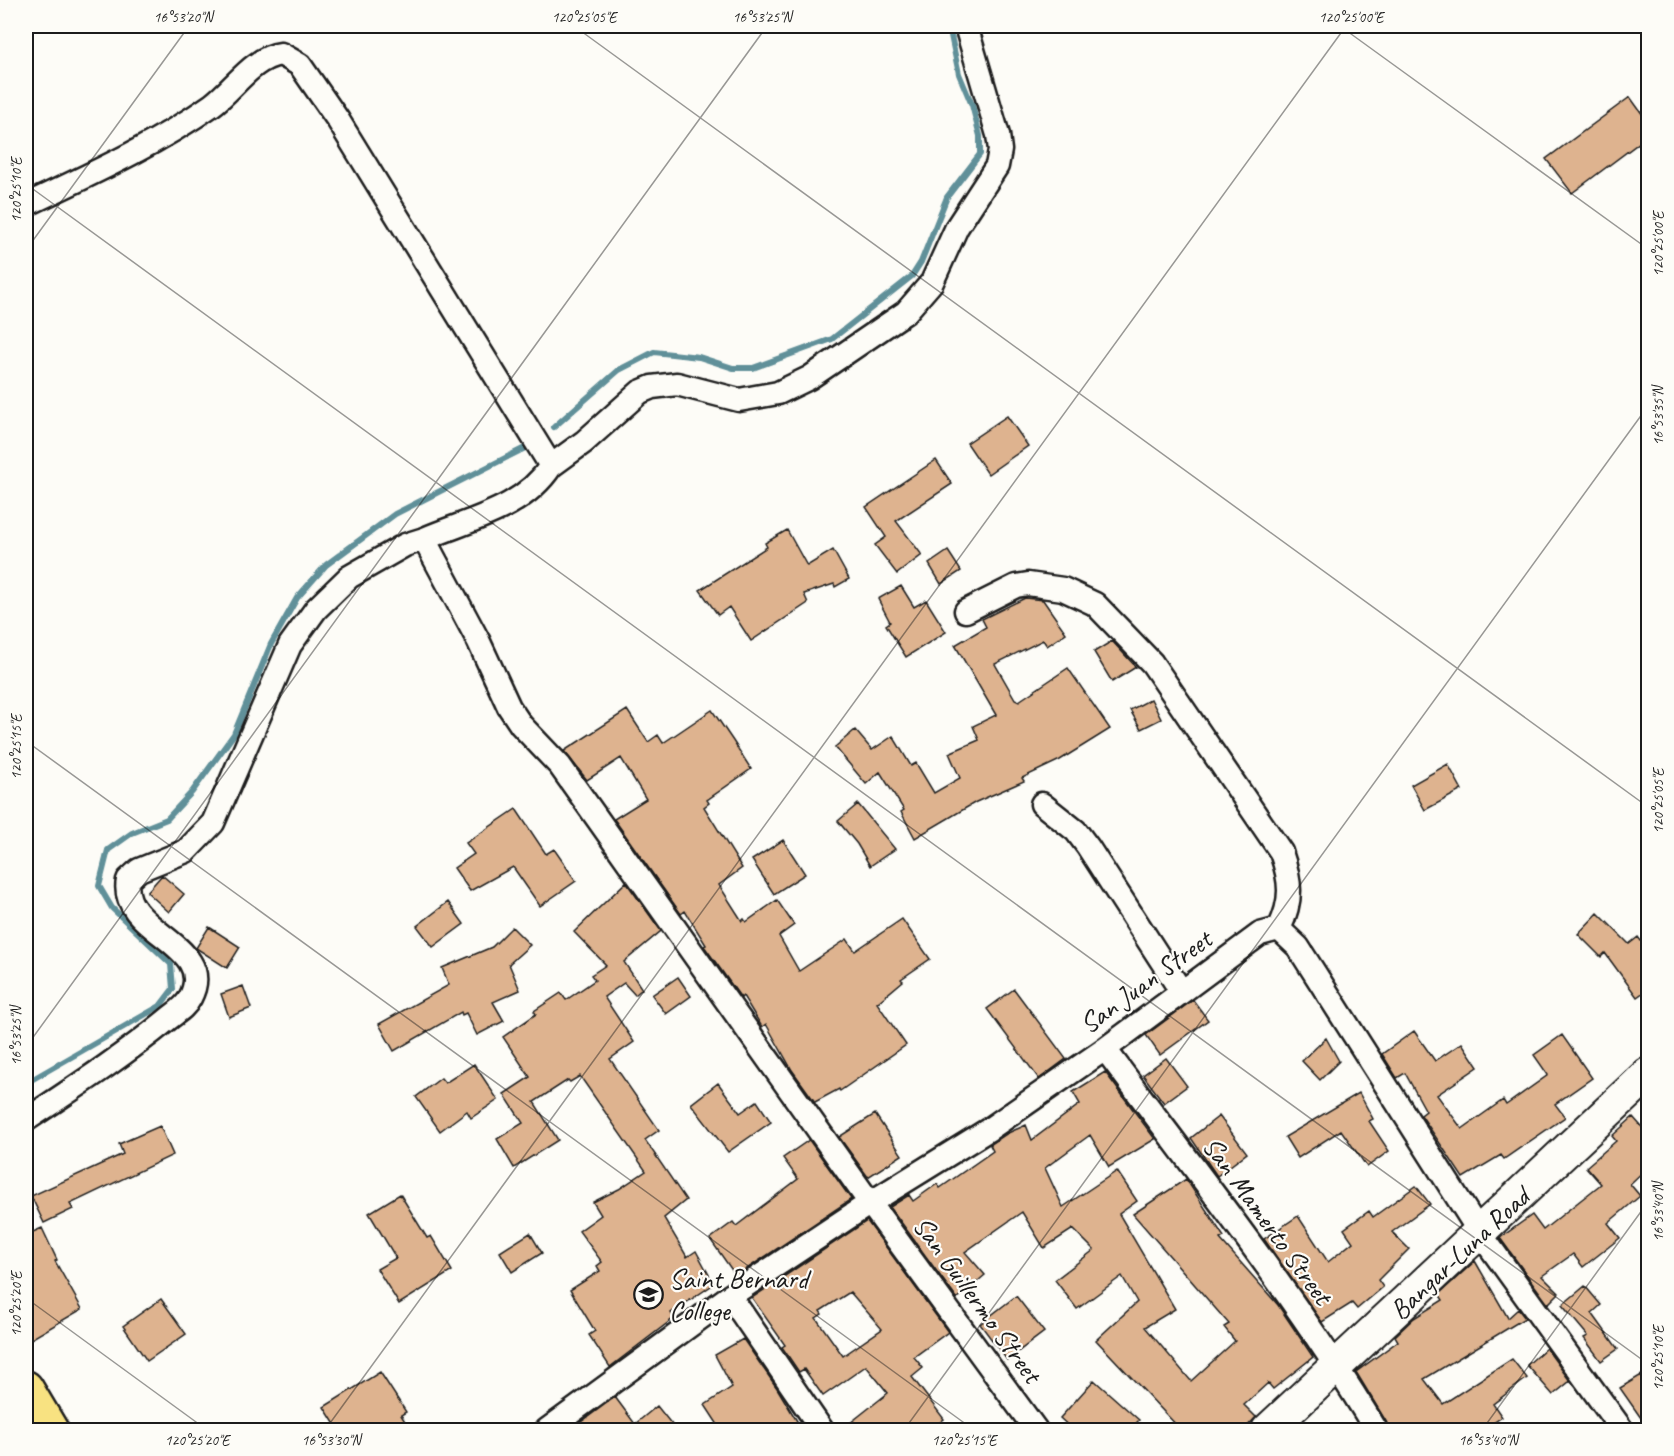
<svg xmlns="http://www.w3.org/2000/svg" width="1674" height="1456" viewBox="0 0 1674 1456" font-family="Caveat,sans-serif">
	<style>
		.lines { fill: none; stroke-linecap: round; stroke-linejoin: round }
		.stream { stroke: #619099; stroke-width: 6 }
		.building { fill: #deb38f; stroke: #1c1c1c; stroke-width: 1.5; fill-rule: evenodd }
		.minor-casing { stroke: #1c1c1c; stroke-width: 27 }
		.secondary-casing { stroke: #1c1c1c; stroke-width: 36 }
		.trunk-casing { stroke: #1c1c1c; stroke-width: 38 }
		.minor { stroke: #fdfcf7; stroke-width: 22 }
		.secondary { stroke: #fdfcf7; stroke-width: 32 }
		.trunk { stroke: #f8e281; stroke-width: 33 }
		.ticks { fill: none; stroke: #1c1c1c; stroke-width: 1.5; stroke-opacity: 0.45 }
		.labels { text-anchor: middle; stroke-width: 4.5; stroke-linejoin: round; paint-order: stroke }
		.street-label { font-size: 28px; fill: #1c1c1c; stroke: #fdfcf7 }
		.poi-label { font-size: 28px; fill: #1c1c1c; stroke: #fdfcf7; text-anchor: start }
		.neatline { fill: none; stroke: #1c1c1c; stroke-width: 2 }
		.ticks-label { font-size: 15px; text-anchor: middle; fill: #1c1c1c }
	</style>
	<rect width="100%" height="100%" fill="#fdfcf7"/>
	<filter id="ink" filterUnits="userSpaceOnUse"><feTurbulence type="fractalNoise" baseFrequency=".0167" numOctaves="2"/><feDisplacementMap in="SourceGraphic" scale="12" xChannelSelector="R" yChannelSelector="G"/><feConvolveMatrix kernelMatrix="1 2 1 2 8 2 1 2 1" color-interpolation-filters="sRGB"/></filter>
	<g filter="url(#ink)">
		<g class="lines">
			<path class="stream" d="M 554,427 L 619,370 L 654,352 L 699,357 L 733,368 L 753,368 L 832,339 L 912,276 L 921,262 L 947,197 L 980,154 L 980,136 L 972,105 L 959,74 L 949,26
				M 26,1083 L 160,1006 L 173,989 L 171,964 L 112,908 L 99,886 L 108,850 L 132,833 L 167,819 L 192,792 L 234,734 L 271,644 L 297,598 L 326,565 L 395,514 L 525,448"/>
		</g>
		<path class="building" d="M 1630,97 L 1648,122 L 1648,136 L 1572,193 L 1546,159 Z
			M 1007,416 L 1028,446 L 988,474 L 967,443 Z
			M 936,460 L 952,484 L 896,521 L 922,555 L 897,574 L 875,545 L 886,537 L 866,507 Z
			M 787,530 L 807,566 L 833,550 L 849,579 L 835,587 L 834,584 L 804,594 L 808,603 L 751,641 L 729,607 L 718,615 L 700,590 L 767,547 L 765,543 Z
			M 948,551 L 961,571 L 941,584 L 929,564 Z
			M 901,586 L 914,607 L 926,600 L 946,632 L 906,657 L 886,625 L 890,622 L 878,599 Z
			M 1025,598 L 1043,600 L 1066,633 L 1047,646 L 1043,640 L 995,664 L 1015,699 L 1019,701 L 1068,668 L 1110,729 L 1060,760 L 1022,778 L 1024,781 L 976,802 L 915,838 L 901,812 L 904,810 L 880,772 L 866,784 L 835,747 L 855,730 L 872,750 L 893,736 L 911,766 L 916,763 L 934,793 L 960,778 L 949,753 L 979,740 L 973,726 L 996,715 L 955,645 L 986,627 L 982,619 Z
			M 1112,641 L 1136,667 L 1112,682 L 1094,652 Z
			M 1151,699 L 1161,719 L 1141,729 L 1130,710 Z
			M 627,710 L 648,742 L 658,735 L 663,743 L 712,710 L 733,741 L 751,769 L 707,800 L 709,803 L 704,807 L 742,868 L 719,885 L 742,921 L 744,919 L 746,922 L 777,900 L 794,925 L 779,936 L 799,971 L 847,939 L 855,951 L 902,919 L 930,959 L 901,979 L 903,981 L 877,1003 L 906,1045 L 840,1091 L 839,1089 L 815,1102 L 792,1070 L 766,1024 L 762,1027 L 743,996 L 741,998 L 704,946 L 706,945 L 685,911 L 681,914 L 614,819 L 646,799 L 621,758 L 587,780 L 564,751 Z
			M 1448,764 L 1462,790 L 1425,810 L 1411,785 Z
			M 858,804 L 895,849 L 870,866 L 857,844 L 838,821 Z
			M 516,809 L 546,854 L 554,849 L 576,881 L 540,906 L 513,867 L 470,891 L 454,868 L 474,854 L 466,843 Z
			M 783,840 L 805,874 L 774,894 L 752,860 Z
			M 162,875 L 184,894 L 169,912 L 147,892 Z
			M 626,882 L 661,931 L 624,962 L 642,989 L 635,995 L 624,983 L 604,997 L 634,1042 L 610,1059 L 659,1130 L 645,1140 L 686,1200 L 664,1218 L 687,1257 L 696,1251 L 714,1284 L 671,1313 L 674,1318 L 610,1367 L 589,1335 L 595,1331 L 570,1290 L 600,1271 L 597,1266 L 602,1262 L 579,1231 L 601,1215 L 593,1202 L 619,1189 L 646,1171 L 580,1076 L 570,1082 L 568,1080 L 534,1102 L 558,1140 L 514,1168 L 497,1139 L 523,1123 L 504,1094 L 530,1077 L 503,1037 L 536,1014 L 534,1011 L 561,993 L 566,1000 L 595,980 L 591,975 L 606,965 L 574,932 Z
			M 448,902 L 464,924 L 433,947 L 417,926 Z
			M 1598,913 L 1629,944 L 1638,937 L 1648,950 L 1648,989 L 1637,997 L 1605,953 L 1601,957 L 1578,934 Z
			M 209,927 L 240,947 L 227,968 L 196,948 Z
			M 512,927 L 530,945 L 509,964 L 520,990 L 493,1002 L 504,1021 L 477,1035 L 466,1013 L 462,1015 L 461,1012 L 394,1051 L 379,1024 L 449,985 L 442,968 L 492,947 Z
			M 678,977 L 691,996 L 666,1014 L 652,995 Z
			M 243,986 L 251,1008 L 229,1017 L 221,994 Z
			M 1014,989 L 1066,1059 L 1039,1079 L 987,1009 Z
			M 1193,1000 L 1208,1020 L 1160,1055 L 1146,1035 Z
			M 1414,1031 L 1435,1061 L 1462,1043 L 1478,1067 L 1437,1095 L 1462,1129 L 1503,1100 L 1506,1105 L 1548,1075 L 1534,1055 L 1562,1035 L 1592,1078 L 1555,1104 L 1565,1117 L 1504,1159 L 1501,1155 L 1463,1178 L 1421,1115 L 1426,1111 L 1405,1073 L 1397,1078 L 1382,1054 Z
			M 1326,1038 L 1339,1061 L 1320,1080 L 1302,1061 Z
			M 1166,1058 L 1187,1086 L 1164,1103 L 1143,1075 Z
			M 474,1064 L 498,1100 L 471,1118 L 467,1111 L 440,1131 L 416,1097 L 441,1078 L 445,1083 Z
			M 1105,1072 L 1155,1139 L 1109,1167 L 1090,1135 L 1045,1168 L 1063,1207 L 1117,1171 L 1137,1201 L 1119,1214 L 1175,1309 L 1145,1327 L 1191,1381 L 1235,1341 L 1224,1327 L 1229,1324 L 1133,1214 L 1186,1179 L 1224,1237 L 1220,1239 L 1278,1305 L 1313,1357 L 1273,1389 L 1268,1383 L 1244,1405 L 1256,1417 L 1243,1431 L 1182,1431 L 1096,1340 L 1137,1302 L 1122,1276 L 1077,1309 L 1055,1280 L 1094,1250 L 1073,1229 L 1044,1248 L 1022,1212 L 965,1252 L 985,1275 L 957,1299 L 890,1207 L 909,1195 L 913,1201 L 937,1184 L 940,1188 L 993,1151 L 990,1145 L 1008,1133 L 1026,1125 L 1032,1140 L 1080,1104 L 1073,1092 Z
			M 718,1083 L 740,1113 L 757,1101 L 771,1122 L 728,1152 L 691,1104 Z
			M 1359,1093 L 1373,1119 L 1369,1121 L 1389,1151 L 1367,1167 L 1341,1130 L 1298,1158 L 1285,1137 Z
			M 875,1114 L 902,1155 L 868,1177 L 839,1137 Z
			M 1219,1116 L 1247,1153 L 1217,1176 L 1191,1138 Z
			M 1633,1117 L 1648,1134 L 1648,1167 L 1630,1184 L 1640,1196 L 1608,1223 L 1620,1238 L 1583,1267 L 1573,1254 L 1542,1276 L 1559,1293 L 1548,1304 L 1500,1238 L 1532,1215 L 1543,1230 L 1601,1184 L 1586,1167 L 1616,1141 L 1612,1136 Z
			M 160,1126 L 173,1155 L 70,1204 L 73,1209 L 44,1223 L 31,1196 L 123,1154 L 119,1144 Z
			M 809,1140 L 851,1199 L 736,1276 L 710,1239 L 733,1222 L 736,1226 L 798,1179 L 783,1158 Z
			M 1416,1186 L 1430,1204 L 1392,1232 L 1409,1249 L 1378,1280 L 1383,1287 L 1357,1309 L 1352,1303 L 1322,1322 L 1264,1239 L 1298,1216 L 1328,1262 L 1353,1242 L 1344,1229 L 1369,1211 L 1373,1217 Z
			M 400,1194 L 427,1238 L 431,1236 L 452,1271 L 399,1304 L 377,1269 L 396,1258 L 369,1213 Z
			M 867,1221 L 948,1332 L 914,1357 L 923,1368 L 912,1377 L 944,1419 L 929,1431 L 840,1431 L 888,1393 L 866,1366 L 823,1396 L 804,1369 L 799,1372 L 782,1347 L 785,1345 L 752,1298 ZM 850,1292 L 882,1329 L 843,1356 L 816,1318 L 822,1314 L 820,1311 Z
			M 42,1228 L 57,1260 L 55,1261 L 82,1309 L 26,1342 L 26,1235 Z
			M 530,1233 L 542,1253 L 512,1272 L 500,1252 Z
			M 1475,1261 L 1508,1318 L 1518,1309 L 1525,1318 L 1424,1379 L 1443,1404 L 1512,1359 L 1527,1378 L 1493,1404 L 1502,1417 L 1481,1431 L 1389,1431 L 1387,1423 L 1356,1372 L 1398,1341 L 1395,1336 L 1414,1318 L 1443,1300 L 1439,1294 Z
			M 1585,1286 L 1601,1305 L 1592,1313 L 1618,1349 L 1601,1361 L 1584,1338 L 1588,1336 L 1562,1305 Z
			M 1016,1296 L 1044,1332 L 1007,1360 L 980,1324 Z
			M 161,1299 L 186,1334 L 147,1361 L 123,1326 Z
			M 743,1339 L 777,1388 L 803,1431 L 722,1431 L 705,1405 L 732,1387 L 715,1355 Z
			M 1546,1348 L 1570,1381 L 1553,1395 L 1527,1365 Z
			M 1648,1371 L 1648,1428 L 1620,1388 Z
			M 380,1372 L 406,1412 L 401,1415 L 411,1431 L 339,1431 L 324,1407 Z
			M 1094,1380 L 1139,1420 L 1129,1431 L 1074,1431 L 1060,1418 Z
			M 615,1397 L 635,1424 L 657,1406 L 677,1431 L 569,1431 Z"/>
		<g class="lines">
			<defs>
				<path id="minor" d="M 26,205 C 89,175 154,146 212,105 C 233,90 253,57 281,54 L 300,65 L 338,120 L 551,466 C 522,510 470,519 424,539 L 478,640 L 509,707 L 521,725 L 560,766 L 870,1203 L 1036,1430
					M 551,466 L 584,442 L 640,392 L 652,387 L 677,384 L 739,400 L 778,393 L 809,378 L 906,312 L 932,282 L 957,227 L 997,166 L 1000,150 L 998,135 L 966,26
					M 966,611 L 1016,586 L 1028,584 L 1063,589 L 1095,604 L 1152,663 L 1281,852 C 1291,881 1293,900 1279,929
					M 1042,804 L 1076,831 L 1088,847 L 1181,991
					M 1105,1049 C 1198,1174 1296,1297 1376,1430
					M 26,1120 C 74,1088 122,1057 167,1020 C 175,1013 185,1008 190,998 C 219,944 118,932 128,880 L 139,870 L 186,851 L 213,823 L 290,645 L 316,609 L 349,577 L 405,545 L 424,539
					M 730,1296 L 822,1430
					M 547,1430 L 730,1296 L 870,1203 L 988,1130 L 1105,1049 L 1260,934 L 1279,929 L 1298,947 L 1480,1233 L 1622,1430"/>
				<path id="secondary" d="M 1268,1430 L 1648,1074"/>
				<path id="trunk" d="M 26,1388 L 51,1430"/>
			</defs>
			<use href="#minor" class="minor-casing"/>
			<use href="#secondary" class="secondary-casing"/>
			<use href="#trunk" class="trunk-casing"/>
			<use href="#minor" class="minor"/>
			<use href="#secondary" class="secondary"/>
			<use href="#trunk" class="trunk"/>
		</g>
	</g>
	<path class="ticks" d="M 574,26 L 1648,807M 1340,26 L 1648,249M 26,184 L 1648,1364M 26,250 L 189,26M 26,741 L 974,1430M 26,1047 L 767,26M 26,1298 L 207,1430M 325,1430 L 1346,26M 904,1430 L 1648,406M 1482,1430 L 1648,1202"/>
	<defs>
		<symbol id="university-ring" viewBox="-11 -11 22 22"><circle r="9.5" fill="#fdfcf7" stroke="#1c1c1c" stroke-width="1.5"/><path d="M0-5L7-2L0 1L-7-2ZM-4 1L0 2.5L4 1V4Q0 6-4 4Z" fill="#1c1c1c"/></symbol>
	</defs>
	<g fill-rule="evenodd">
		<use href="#university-ring" x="632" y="1278" width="33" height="33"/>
	</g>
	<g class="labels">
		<g class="street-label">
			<text transform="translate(1145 981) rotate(-36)" y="10">San Juan Street</text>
			<text transform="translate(1268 1220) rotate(54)" y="10">San Mamerto Street</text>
			<text transform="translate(1459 1253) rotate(-43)" y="10">Bangar-Luna Road</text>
			<text transform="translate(978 1299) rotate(54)" y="10">San Guillermo Street</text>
		</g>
		<g class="poi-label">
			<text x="669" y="1288">Saint Bernard<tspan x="669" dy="32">College</tspan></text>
		</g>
	</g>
	<rect width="1674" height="1456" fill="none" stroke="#fdfcf7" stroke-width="66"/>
	<rect x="33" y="33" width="1608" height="1390" class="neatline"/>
	<g class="ticks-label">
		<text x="183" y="22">16°53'20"N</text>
		<text x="584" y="22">120°25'05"E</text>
		<text x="762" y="22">16°53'25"N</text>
		<text x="1351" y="22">120°25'00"E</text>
		<text transform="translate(16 190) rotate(-90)" y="5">120°25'10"E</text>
		<text transform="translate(1658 244) rotate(-90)" y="5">120°25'00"E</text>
		<text transform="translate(1658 416) rotate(-90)" y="5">16°53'35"N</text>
		<text transform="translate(16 747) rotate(-90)" y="5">120°25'15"E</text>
		<text transform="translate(1658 801) rotate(-90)" y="5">120°25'05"E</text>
		<text transform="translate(16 1036) rotate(-90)" y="5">16°53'25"N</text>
		<text transform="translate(1658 1212) rotate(-90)" y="5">16°53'40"N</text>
		<text transform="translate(16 1304) rotate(-90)" y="5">120°25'20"E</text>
		<text transform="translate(1658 1358) rotate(-90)" y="5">120°25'10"E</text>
		<text x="197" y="1445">120°25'20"E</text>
		<text x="331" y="1445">16°53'30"N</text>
		<text x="964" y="1445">120°25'15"E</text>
		<text x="1488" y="1445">16°53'40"N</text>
	</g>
</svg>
